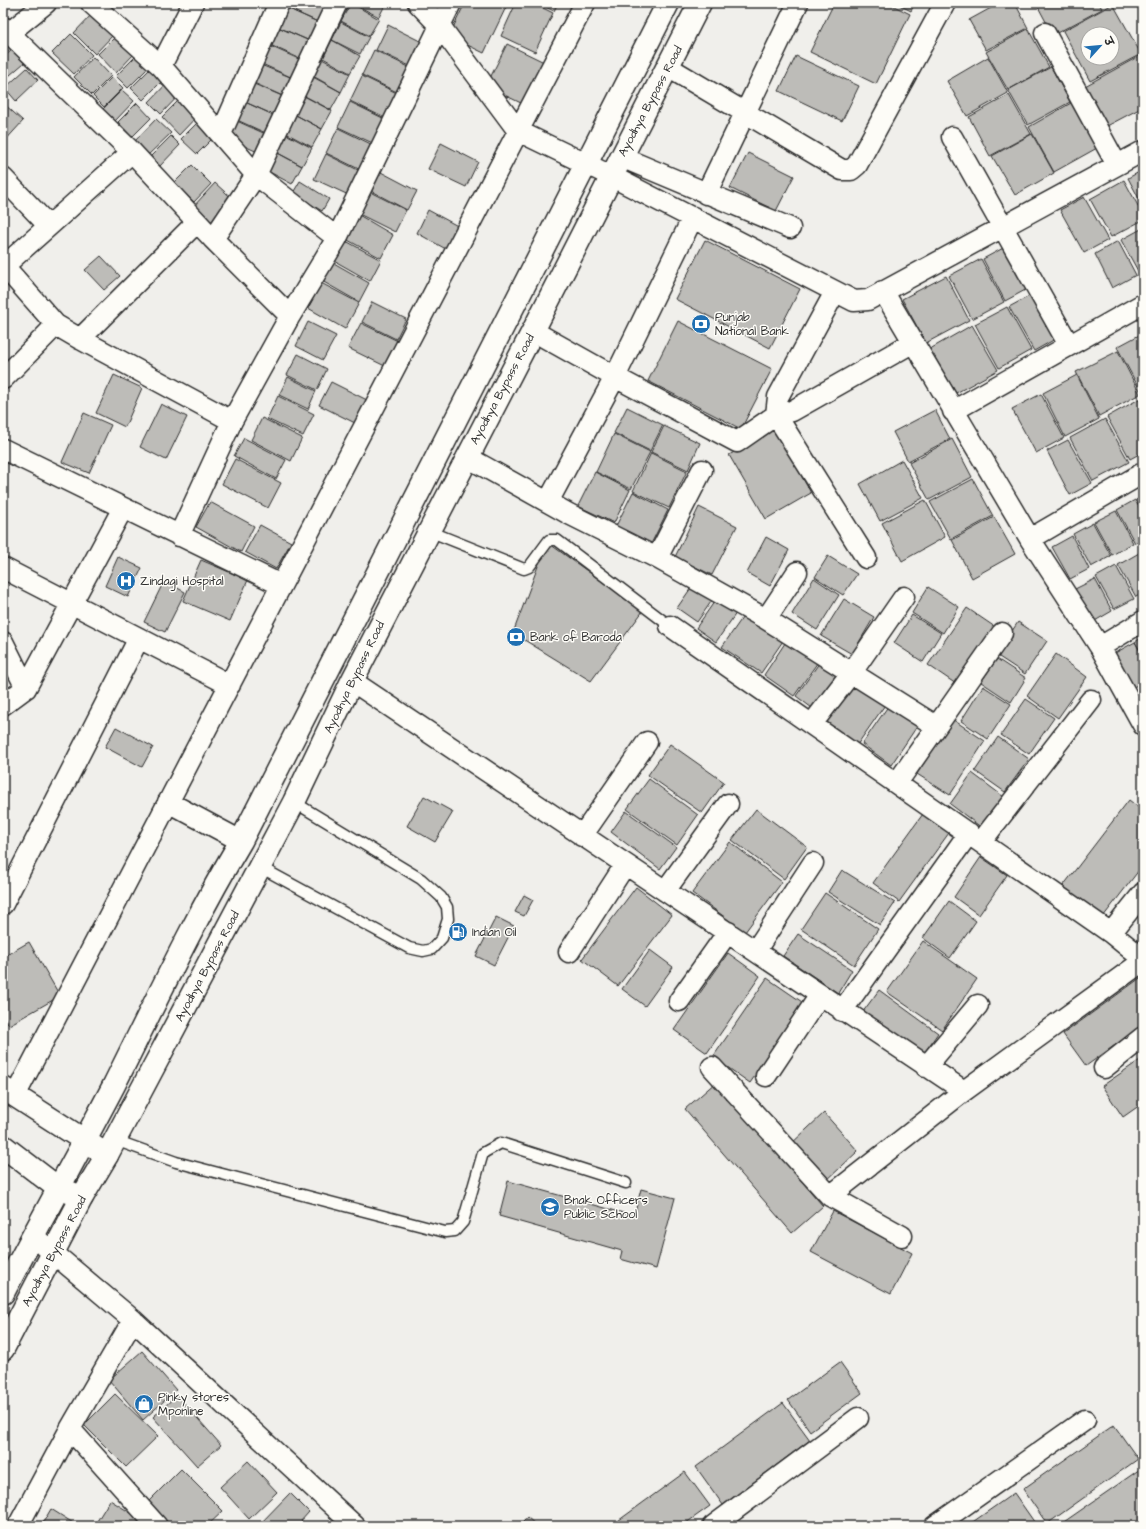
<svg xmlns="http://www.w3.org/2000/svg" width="1146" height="1529" viewBox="0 0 1146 1529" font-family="'Architects Daughter','Playpen Sans Deva',sans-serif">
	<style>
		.building { fill: #bdbcb8; stroke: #2b2b2b; fill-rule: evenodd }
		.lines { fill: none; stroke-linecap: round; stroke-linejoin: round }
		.service-casing { stroke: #2b2b2b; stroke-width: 13 }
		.minor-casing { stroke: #2b2b2b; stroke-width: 23 }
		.tertiary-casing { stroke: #2b2b2b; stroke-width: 25 }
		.primary-casing { stroke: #2b2b2b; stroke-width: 25 }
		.service { stroke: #fdfcf7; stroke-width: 10 }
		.minor { stroke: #fdfcf7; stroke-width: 20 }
		.tertiary { stroke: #fdfcf7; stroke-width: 22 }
		.primary { stroke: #fdfcf7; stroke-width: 22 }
		.labels { text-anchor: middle; stroke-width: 3; stroke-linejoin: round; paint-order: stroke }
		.street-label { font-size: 12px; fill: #2b2b2b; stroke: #fdfcf7 }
		.poi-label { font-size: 12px; fill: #2b2b2b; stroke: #fdfcf7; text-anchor: start }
	</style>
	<rect width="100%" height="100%" fill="#f0efeb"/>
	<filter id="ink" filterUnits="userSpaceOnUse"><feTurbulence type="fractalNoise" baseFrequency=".025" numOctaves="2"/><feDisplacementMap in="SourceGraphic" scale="8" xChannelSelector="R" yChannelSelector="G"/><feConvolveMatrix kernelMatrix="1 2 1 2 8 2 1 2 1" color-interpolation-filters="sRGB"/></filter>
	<g filter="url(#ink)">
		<path class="building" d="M 289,3 L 325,3 L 328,4 L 320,23 L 287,8 Z
			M 351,3 L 379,19 L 369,36 L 341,21 Z
			M 352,3 L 386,3 L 379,17 Z
			M 465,3 L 508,3 L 484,53 L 449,36 Z
			M 516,3 L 533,3 L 553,13 L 535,52 L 501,36 Z
			M 537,3 L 558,3 L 554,11 Z
			M 834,3 L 888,3 L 910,14 L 876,84 L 810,52 Z
			M 895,3 L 915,3 L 911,11 Z
			M 1000,3 L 1015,3 L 1028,28 L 986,50 L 969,20 Z
			M 1036,3 L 1099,3 L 1102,9 L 1053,35 Z
			M 1113,4 L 1141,54 L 1090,81 L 1063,31 ZM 1088,34 L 1112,34 L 1112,58 L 1088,58 Z
			M 287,8 L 320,23 L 312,42 L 278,27 Z
			M 92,14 L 113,35 L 95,54 L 74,33 Z
			M 341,22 L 369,37 L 360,54 L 332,40 Z
			M 388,25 L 428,45 L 416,69 L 376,50 Z
			M 278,27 L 312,42 L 303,60 L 270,45 Z
			M 1028,29 L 1049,67 L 1008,90 L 986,52 Z
			M 71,34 L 92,55 L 74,74 L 52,53 Z
			M 116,36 L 134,54 L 116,73 L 98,54 Z
			M 3,40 L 11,49 L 3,56 Z
			M 332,40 L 360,56 L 350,73 L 323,58 Z
			M 507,44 L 544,62 L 523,104 L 486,86 Z
			M 270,46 L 303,61 L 295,79 L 262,64 Z
			M 12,50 L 24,63 L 3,81 L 3,58 Z
			M 374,50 L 415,70 L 403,95 L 362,75 Z
			M 138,54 L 150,66 L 128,88 L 116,76 Z
			M 1143,54 L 1143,107 L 1107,126 L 1085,86 Z
			M 796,56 L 859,86 L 842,121 L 779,91 Z
			M 93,57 L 111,76 L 92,95 L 74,77 Z
			M 988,57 L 1008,93 L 967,116 L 947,81 Z
			M 322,59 L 350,74 L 341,92 L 313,76 Z
			M 154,65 L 166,77 L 143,100 L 131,88 Z
			M 261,65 L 295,79 L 287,98 L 254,83 Z
			M 1051,67 L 1070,102 L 1028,125 L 1008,90 Z
			M 27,68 L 38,80 L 16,101 L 5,88 Z
			M 362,76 L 403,96 L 391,121 L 350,101 Z
			M 112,77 L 123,88 L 104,107 L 93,96 Z
			M 313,77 L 341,92 L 331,110 L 303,95 Z
			M 170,80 L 182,92 L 161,114 L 149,102 Z
			M 254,84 L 287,98 L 278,117 L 245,102 Z
			M 122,90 L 134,101 L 115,121 L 103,109 Z
			M 1009,95 L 1031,134 L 990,156 L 969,117 Z
			M 183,96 L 200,113 L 179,135 L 162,117 Z
			M 304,96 L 332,111 L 322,129 L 294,114 Z
			M 245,102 L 278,117 L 270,135 L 237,120 Z
			M 350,102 L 391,122 L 379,146 L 338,127 Z
			M 3,103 L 23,121 L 3,143 Z
			M 137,103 L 151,118 L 132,137 L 118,122 Z
			M 1071,103 L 1097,148 L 1054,172 L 1029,127 Z
			M 294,114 L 322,129 L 312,147 L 284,132 Z
			M 202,118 L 217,134 L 197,154 L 181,139 Z
			M 156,119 L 171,133 L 147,156 L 134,142 Z
			M 237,121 L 270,136 L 262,154 L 229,139 Z
			M 338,128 L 379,148 L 367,173 L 326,153 Z
			M 284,133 L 312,148 L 302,166 L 274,151 Z
			M 1032,134 L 1054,173 L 1015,195 L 992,156 Z
			M 171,136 L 180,145 L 159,167 L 150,157 Z
			M 441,143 L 478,162 L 466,187 L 428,169 Z
			M 274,151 L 302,166 L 292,184 L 264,169 Z
			M 748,153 L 794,176 L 776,211 L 730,188 Z
			M 326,154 L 366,174 L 355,198 L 314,179 Z
			M 192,165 L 211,184 L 194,202 L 174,183 Z
			M 1143,170 L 1143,206 L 1128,178 Z
			M 379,171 L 417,191 L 407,210 L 369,190 Z
			M 1124,180 L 1143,215 L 1143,220 L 1111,237 L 1090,199 Z
			M 300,181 L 329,199 L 322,211 L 293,193 Z
			M 215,183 L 235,201 L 214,225 L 193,207 Z
			M 368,191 L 406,210 L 395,232 L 357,213 Z
			M 1084,197 L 1108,240 L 1084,253 L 1060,210 Z
			M 428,210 L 465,230 L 453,253 L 417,233 Z
			M 357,214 L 393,235 L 381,258 L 344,238 Z
			M 1143,228 L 1143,268 L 1138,271 L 1121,240 Z
			M 344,240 L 381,260 L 370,281 L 333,260 Z
			M 705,240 L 800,289 L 770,348 L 675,299 Z
			M 1118,241 L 1136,275 L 1112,288 L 1095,254 Z
			M 1007,246 L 1029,288 L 1005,301 L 983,259 Z
			M 101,256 L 120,276 L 104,290 L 85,270 Z
			M 981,259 L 1004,302 L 972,319 L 949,276 Z
			M 332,262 L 369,283 L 359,302 L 322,281 Z
			M 946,276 L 969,320 L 926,343 L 902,299 Z
			M 321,283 L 359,303 L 345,329 L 308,308 Z
			M 1033,294 L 1057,338 L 1034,351 L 1009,307 Z
			M 372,302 L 406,319 L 396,339 L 362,322 Z
			M 1007,307 L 1031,350 L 999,368 L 975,324 Z
			M 678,321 L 772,369 L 741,429 L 648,381 Z
			M 308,322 L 336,336 L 323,360 L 296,346 Z
			M 361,323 L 402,343 L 389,368 L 348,348 Z
			M 972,325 L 998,370 L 956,393 L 930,349 Z
			M 1143,333 L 1143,391 L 1141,392 L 1117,347 Z
			M 1118,351 L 1140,394 L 1099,416 L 1076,372 Z
			M 298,354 L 327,369 L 317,390 L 287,375 Z
			M 114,375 L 142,388 L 125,427 L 96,413 Z
			M 1077,375 L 1099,419 L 1065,437 L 1043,393 Z
			M 288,377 L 316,391 L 308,409 L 279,395 Z
			M 331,382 L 371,402 L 359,425 L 319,405 Z
			M 1041,394 L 1064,438 L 1036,453 L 1012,409 Z
			M 278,396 L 314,414 L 303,436 L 267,419 Z
			M 1141,398 L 1143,402 L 1143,452 L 1130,459 L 1107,417 Z
			M 161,404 L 187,417 L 166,460 L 140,447 Z
			M 627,407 L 663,425 L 650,451 L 614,433 Z
			M 935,410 L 950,439 L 908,461 L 893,432 Z
			M 84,413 L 111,425 L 89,473 L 62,462 Z
			M 262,418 L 302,438 L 291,461 L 251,440 Z
			M 1105,419 L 1129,462 L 1093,481 L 1070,438 Z
			M 664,426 L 700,443 L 688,470 L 651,452 Z
			M 775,429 L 811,493 L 766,519 L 729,455 Z
			M 614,434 L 650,452 L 631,489 L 596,472 Z
			M 244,438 L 286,460 L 276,479 L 234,456 Z
			M 952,439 L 972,477 L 929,500 L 909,463 Z
			M 1068,440 L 1092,483 L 1070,495 L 1047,451 Z
			M 651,453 L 687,471 L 669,508 L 633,491 Z
			M 235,459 L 281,483 L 268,508 L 222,484 Z
			M 902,460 L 923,498 L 880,521 L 860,484 Z
			M 595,472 L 630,490 L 614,523 L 578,506 Z
			M 973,479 L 993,516 L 951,539 L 930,502 Z
			M 633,492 L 668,510 L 651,544 L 616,526 Z
			M 1143,496 L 1143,512 L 1136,500 Z
			M 925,500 L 945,537 L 902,561 L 882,523 Z
			M 1135,500 L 1143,515 L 1143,539 L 1135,543 L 1117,510 Z
			M 210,502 L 254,526 L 241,552 L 196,527 Z
			M 699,507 L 737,526 L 712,575 L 675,557 Z
			M 1116,511 L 1133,543 L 1112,555 L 1094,522 Z
			M 994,517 L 1015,554 L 972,578 L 952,540 Z
			M 1093,523 L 1111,556 L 1091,567 L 1073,534 Z
			M 260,525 L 291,542 L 276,569 L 245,552 Z
			M 1072,536 L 1089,569 L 1070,579 L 1052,547 Z
			M 766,537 L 789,550 L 770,586 L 747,573 Z
			M 547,542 L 643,611 L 591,681 L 513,633 Z
			M 1139,553 L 1143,561 L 1143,593 L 1136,597 L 1118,565 Z
			M 828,556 L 857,574 L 843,595 L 815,577 Z
			M 118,557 L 142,568 L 128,597 L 105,586 Z
			M 201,560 L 248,580 L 230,621 L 183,601 Z
			M 1116,566 L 1134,599 L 1114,609 L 1096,577 Z
			M 814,578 L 839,595 L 817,630 L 792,614 Z
			M 1095,579 L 1112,611 L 1093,622 L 1075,589 Z
			M 164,581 L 185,592 L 165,632 L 144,622 Z
			M 693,585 L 713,599 L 697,622 L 677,608 Z
			M 928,587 L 959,607 L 943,633 L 912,613 Z
			M 719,595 L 739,609 L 716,642 L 696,628 Z
			M 844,599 L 874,617 L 852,654 L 821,636 Z
			M 967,608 L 995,627 L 956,684 L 928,665 Z
			M 747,611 L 785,638 L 761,673 L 722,647 Z
			M 912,615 L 941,633 L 923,662 L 894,643 Z
			M 1018,622 L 1047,641 L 1025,674 L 996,655 Z
			M 789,637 L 820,659 L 794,696 L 764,675 Z
			M 1143,637 L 1143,655 L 1135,642 Z
			M 1135,642 L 1143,657 L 1143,681 L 1134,687 L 1115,653 Z
			M 1056,654 L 1087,677 L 1058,718 L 1027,696 Z
			M 822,659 L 842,673 L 816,711 L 796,696 Z
			M 997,659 L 1026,678 L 1011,702 L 981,682 Z
			M 853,679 L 887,702 L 857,745 L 824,722 Z
			M 983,686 L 1011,704 L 988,739 L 961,721 Z
			M 1026,699 L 1054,718 L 1029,754 L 1001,735 Z
			M 891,702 L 920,722 L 891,765 L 862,744 Z
			M 952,719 L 985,741 L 950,795 L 917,774 Z
			M 116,727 L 153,747 L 142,767 L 105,747 Z
			M 998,737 L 1029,759 L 1005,792 L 975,771 Z
			M 670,744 L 724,782 L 702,813 L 648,775 Z
			M 972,773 L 1004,797 L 982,828 L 950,804 Z
			M 649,779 L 698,815 L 677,845 L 627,809 Z
			M 424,796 L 453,812 L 435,842 L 407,826 Z
			M 1129,800 L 1143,811 L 1143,865 L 1103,917 L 1063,886 Z
			M 928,807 L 954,826 L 899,902 L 873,883 Z
			M 756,809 L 807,847 L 784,879 L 732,840 Z
			M 626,811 L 676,847 L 660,869 L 611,832 Z
			M 730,842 L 782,882 L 745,932 L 692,893 Z
			M 981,857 L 1007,875 L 979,915 L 954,897 Z
			M 842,870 L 895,903 L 880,925 L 828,892 Z
			M 636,887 L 672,915 L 618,986 L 582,959 Z
			M 825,893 L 878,929 L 854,965 L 801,929 Z
			M 524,895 L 533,900 L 524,916 L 515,912 Z
			M 949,901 L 976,921 L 950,958 L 923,938 Z
			M 496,917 L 514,926 L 494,965 L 476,956 Z
			M 798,934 L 852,970 L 838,993 L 783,956 Z
			M 923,941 L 977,979 L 942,1030 L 887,992 Z
			M 29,942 L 60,996 L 9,1025 L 3,1015 L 3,957 Z
			M 650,950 L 673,967 L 645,1006 L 622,989 Z
			M 728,953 L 760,976 L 707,1053 L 674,1030 Z
			M 1143,976 L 1143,1025 L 1086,1066 L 1063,1034 Z
			M 767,978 L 805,1004 L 750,1083 L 713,1057 Z
			M 879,990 L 938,1033 L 922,1056 L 862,1013 Z
			M 1143,1058 L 1143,1103 L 1123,1117 L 1102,1086 Z
			M 716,1082 L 823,1206 L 792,1233 L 685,1109 Z
			M 824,1113 L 858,1151 L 825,1182 L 790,1145 Z
			M 508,1181 L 634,1216 L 641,1189 L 675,1198 L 656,1269 L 620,1259 L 622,1251 L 499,1216 Z
			M 833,1211 L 912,1253 L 891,1294 L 811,1252 Z
			M 142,1351 L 176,1390 L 143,1420 L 109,1380 Z
			M 840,1362 L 862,1393 L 810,1431 L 788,1400 Z
			M 115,1394 L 158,1436 L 126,1467 L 84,1425 Z
			M 177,1395 L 221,1445 L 197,1466 L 153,1417 Z
			M 783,1403 L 810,1440 L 723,1505 L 696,1467 Z
			M 1114,1425 L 1138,1459 L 1047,1524 L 1023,1489 Z
			M 248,1461 L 277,1492 L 249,1519 L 220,1487 Z
			M 1143,1467 L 1143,1520 L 1135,1526 L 1058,1526 Z
			M 181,1469 L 223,1511 L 207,1526 L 171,1526 L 148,1502 Z
			M 685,1472 L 710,1506 L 682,1526 L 611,1526 Z
			M 290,1493 L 309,1512 L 301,1521 L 307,1526 L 258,1526 Z
			M 1014,1493 L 1037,1526 L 967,1526 Z
			M 110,1500 L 150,1525 L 149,1526 L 94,1526 Z
			M 51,1509 L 78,1526 L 41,1526 Z
			M 527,1517 L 537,1526 L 520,1526 Z"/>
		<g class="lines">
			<defs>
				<path id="service" d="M 429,531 L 524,569 L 529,567 L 549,540 L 557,540 L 670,626
					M 260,867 L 409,948 L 423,951 L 432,949 L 442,938 L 448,919 L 447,907 L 441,897 L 421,879 L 294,802
					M 115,1140 L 176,1162 L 445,1232 L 455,1231 L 463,1222 L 483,1153 L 501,1143 L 626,1183"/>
				<path id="minor" d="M 91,3 L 161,66 L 256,175 L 337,238
					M 418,3 L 440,26 L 518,131 L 611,176 L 854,301 L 868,300 L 1143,151
					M 3,27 L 132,152 L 213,239 L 290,316
					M 9,33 L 46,3
					M 1045,33 L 1117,165
					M 161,66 L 193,3
					M 668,67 L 842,170 L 851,170 L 857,165 L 945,3
					M 221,134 L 279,3
					M 952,137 L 1069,345
					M 132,152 L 4,266 L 56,325 L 80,339 L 232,421
					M 621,157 L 790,228
					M 3,178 L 48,225
					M 706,194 L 798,3
					M 213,239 L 256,175 L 337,3
					M 883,291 L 1030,539 L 1100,647 L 1143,725
					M 533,331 L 615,377 L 737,442 L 776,415 L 778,397 L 835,292
					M 80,339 L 197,222
					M 3,379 L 56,325
					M 953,411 L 1143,304
					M 3,449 L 281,585
					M 467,457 L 569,514 L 657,558 L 766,619 L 936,726
					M 548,502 L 615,377 L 693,217
					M 179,536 L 232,421 L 290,316 L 337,238 L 451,3
					M 1030,539 L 1143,473
					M 657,558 L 702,470
					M 866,558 L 776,415 L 792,411 L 912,343
					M 3,568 L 230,685
					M 766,619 L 797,572
					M 670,626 L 1111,933 L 1143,959
					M 3,642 L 26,688
					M 1100,647 L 1143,621
					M 352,681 L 964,1091
					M 3,705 L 26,688 L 123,508
					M 812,724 L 852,672 L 904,597
					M 897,783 L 1002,633
					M 168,802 L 241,841
					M 582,836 L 647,742
					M 981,842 L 1091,700
					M 665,891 L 728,804
					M 3,904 L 139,638
					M 1111,933 L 1143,893
					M 756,950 L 813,863
					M 569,952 L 625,865
					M 679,1001 L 728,932
					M 842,1011 L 969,833
					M 712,1067 L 830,1196 L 902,1236
					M 926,1067 L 978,1005
					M 1104,1068 L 1143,1037
					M 766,1076 L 820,995
					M 15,1096 L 585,3
					M 830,1196 L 964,1091 L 1143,961
					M 33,1236 L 133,1320 L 355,1526
					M 70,1429 L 157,1526
					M 18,1526 L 70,1429 L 133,1320
					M 713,1526 L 858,1418
					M 935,1526 L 1085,1420"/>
				<path id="tertiary" d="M 3,1088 L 107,1155
					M 3,1146 L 58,1188 L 82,1197"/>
				<path id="primary" d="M 3,1293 C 39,1223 78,1154 114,1085 C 155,1003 194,920 241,841 L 668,3
					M 3,1349 L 82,1197 L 107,1155 L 294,802 L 352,681 L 533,331 L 700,3"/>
			</defs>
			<use href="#service" class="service-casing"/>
			<use href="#minor" class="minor-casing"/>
			<use href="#tertiary" class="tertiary-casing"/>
			<use href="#primary" class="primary-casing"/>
			<use href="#service" class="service"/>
			<use href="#minor" class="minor"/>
			<use href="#tertiary" class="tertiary"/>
			<use href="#primary" class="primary"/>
		</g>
	</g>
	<defs>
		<symbol id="bank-disc" viewBox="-11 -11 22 22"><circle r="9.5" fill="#1f6fb2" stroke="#fdfcf7"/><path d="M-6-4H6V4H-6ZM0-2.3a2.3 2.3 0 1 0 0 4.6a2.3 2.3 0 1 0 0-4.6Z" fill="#fff"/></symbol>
		<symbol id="hospital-disc" viewBox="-11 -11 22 22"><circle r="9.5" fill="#1f6fb2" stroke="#fdfcf7"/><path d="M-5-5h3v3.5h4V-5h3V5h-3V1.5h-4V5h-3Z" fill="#fff"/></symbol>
		<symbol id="fuel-disc" viewBox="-11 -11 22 22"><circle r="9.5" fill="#1f6fb2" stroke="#fdfcf7"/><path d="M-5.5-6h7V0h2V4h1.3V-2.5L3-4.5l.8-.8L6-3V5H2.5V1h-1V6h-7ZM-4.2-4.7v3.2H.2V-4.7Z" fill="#fff"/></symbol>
		<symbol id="school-disc" viewBox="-11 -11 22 22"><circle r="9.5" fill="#1f6fb2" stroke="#fdfcf7"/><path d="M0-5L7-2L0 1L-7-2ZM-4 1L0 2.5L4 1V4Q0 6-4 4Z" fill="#fff"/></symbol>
		<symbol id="shop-disc" viewBox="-11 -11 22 22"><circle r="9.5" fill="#1f6fb2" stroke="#fdfcf7"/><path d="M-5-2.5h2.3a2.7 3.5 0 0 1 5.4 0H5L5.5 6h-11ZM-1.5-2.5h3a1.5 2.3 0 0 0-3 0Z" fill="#fff"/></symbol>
	</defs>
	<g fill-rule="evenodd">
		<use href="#bank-disc" x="690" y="313" width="22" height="22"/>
		<use href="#hospital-disc" x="115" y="570" width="22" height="22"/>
		<use href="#bank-disc" x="505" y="626" width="22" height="22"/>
		<use href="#fuel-disc" x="447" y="921" width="22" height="22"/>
		<use href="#school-disc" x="539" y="1196" width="22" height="22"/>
		<use href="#shop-disc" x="133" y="1393" width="22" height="22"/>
	</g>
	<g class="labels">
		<g class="street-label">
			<text transform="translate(650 101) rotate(-62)" y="4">Ayodhya Bypass Road</text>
			<text transform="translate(502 389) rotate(-62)" y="4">Ayodhya Bypass Road</text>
			<text transform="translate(354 677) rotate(-64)" y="4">Ayodhya Bypass Road</text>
			<text transform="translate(207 966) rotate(-62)" y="4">Ayodhya Bypass Road</text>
			<text transform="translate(54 1251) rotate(-62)" y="4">Ayodhya Bypass Road</text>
		</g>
		<g class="poi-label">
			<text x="715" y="321">Punjab<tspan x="715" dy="14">National Bank</tspan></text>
			<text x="140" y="585">Zindagi Hospital</text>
			<text x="530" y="641">Bank of Baroda</text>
			<text x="472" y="936">Indian Oil</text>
			<text x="564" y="1204">Bnak Officers<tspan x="564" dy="14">Public School</tspan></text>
			<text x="158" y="1401">Pinky stores<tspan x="158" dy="14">Mponline</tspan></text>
		</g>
	</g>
	<rect width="1146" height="1529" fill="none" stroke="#fdfcf7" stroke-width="16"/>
	<rect x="8" y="8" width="1130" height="1513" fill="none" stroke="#2b2b2b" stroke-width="1.5" filter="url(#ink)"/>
	<g transform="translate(1100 46) rotate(63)"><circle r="19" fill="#fdfcf7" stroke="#a9a8a5"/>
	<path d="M0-3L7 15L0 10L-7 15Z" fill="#1f6fb2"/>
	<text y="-6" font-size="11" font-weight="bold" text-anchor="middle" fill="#2b2b2b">उ</text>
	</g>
</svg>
